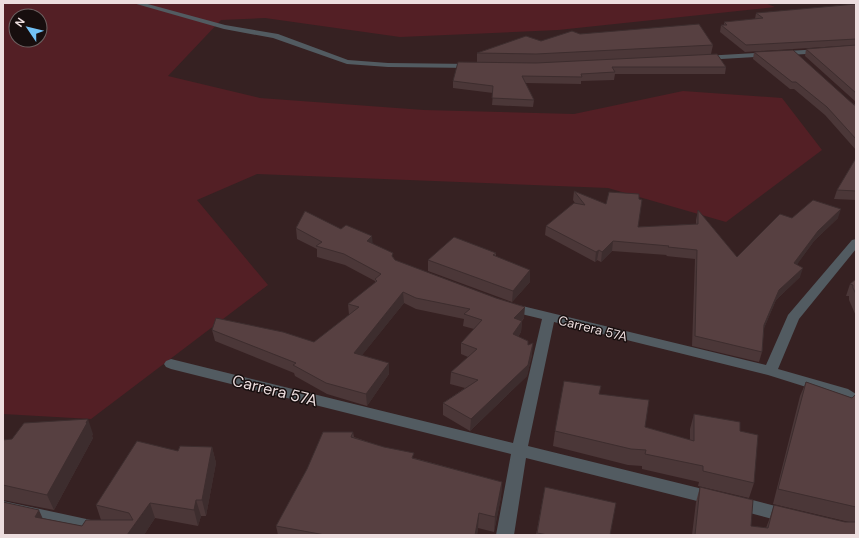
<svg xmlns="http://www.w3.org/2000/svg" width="859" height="538" viewBox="0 0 859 538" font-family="'DM Sans',sans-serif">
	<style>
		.green { fill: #531f25; fill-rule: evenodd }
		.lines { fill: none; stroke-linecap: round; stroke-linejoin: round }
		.street { fill: #525b61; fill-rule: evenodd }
		.wall { fill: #4b3738 }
		.shaded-wall { fill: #3d2d2e }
		.building { fill: #574041; stroke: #3d2d2e }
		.labels { text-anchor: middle; stroke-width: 3; stroke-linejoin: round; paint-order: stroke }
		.street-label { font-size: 13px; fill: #ecddde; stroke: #170e0e }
		.near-street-label { font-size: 16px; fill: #ecddde; stroke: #170e0e }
	</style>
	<rect width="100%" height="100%" fill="#362122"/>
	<path class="green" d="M 3,3 L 765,3 L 775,7 L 558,30 L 400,37 L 265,18 L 221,20 L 168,76 L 260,98 L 424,110 L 574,114 L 683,91 L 782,98 L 822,150 L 726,222 L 608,188 L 257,174 L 197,200 L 268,285 L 91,419 L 3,414 ZM 16,16 L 40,16 L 40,40 L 16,40 Z"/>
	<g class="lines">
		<path class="street" d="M 133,3 L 144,3 L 225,25 L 278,34 L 348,60 L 388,63 L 473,64 L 477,66 L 473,68 L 388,67 L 347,64 L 273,38 L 224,29 Z
			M 821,49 L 825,51 L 824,53 L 704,60 L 700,58 L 704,56 Z
			M 856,239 L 856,249 L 799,319 L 778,369 L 848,389 L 856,394 L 856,406 L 838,397 L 768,375 L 554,322 L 528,446 L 719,493 L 721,498 L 719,503 L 713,505 L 526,458 L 514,535 L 496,535 L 511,454 L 171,369 L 166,367 L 164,364 L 166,361 L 171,359 L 513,443 L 542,319 L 505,310 L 504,307 L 505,304 L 510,303 L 766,365 L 788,315 L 852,240 Z
			M 737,496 L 787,509 L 793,511 L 795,516 L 793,521 L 787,523 L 731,508 L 729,503 L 731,498 Z
			M 3,501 L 128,528 L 134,530 L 137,535 L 95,535 L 3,515 Z"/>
	</g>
	<path class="wall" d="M 856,4 L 856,45 L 745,52 L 720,32 L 721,25 L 724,25 L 724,22 L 755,19 L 756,13 Z
		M 580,34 L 713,45 L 711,54 L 726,67 L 725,74 L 615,74 L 614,80 L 581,81 L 581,84 L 525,83 L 534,100 L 533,107 L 492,105 L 493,93 L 453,88 L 453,81 L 477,62 L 477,53 Z
		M 856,45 L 856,102 L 805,56 L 806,49 Z
		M 754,52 L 856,105 L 856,150 L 825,115 L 794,89 L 790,89 L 753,59 Z
		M 856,158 L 856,200 L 834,199 L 837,190 Z
		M 574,191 L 638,227 L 696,224 L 696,220 L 698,210 L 737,257 L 792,218 L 838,218 L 814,241 L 797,264 L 800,277 L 776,300 L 764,328 L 762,352 L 759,362 L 692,346 L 695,259 L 666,256 L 667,255 L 612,251 L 601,262 L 597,260 L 595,262 L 545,235 L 546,226 L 575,203 L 573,200 Z
		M 296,228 L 341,229 L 372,236 L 372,243 L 393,257 L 395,260 L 524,318 L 522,321 L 521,332 L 518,337 L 528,345 L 532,355 L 527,376 L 470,431 L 443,415 L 443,403 L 465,388 L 450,384 L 451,372 L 468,357 L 461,354 L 461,343 L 474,329 L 463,326 L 464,319 L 416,309 L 404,303 L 362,355 L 389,374 L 367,406 L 327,394 L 295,376 L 294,373 L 215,341 L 212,330 L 314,342 L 349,315 L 348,304 L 375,283 L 375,281 L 345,265 L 317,257 L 317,249 L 297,239 Z
		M 496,253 L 496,256 L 530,282 L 512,302 L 428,271 L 428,260 Z
		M 856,279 L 856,316 L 849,300 L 849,296 L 846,296 L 850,284 Z
		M 806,382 L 852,398 L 856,394 L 856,535 L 692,535 L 696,502 L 700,487 L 751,526 L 766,528 L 769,520 L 774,505 L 845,522 L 849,522 L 773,504 L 800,396 Z
		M 599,394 L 645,427 L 690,440 L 690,429 L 694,414 L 740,431 L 754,483 L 749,498 L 698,486 L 699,482 L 642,469 L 642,466 L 628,465 L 553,446 L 555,431 Z
		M 353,432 L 354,437 L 414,458 L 502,482 L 501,497 L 494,532 L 478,528 L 477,535 L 278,535 L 276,526 L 307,469 Z
		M 93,434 L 92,436 L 93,438 L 54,510 L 3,500 L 3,440 Z
		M 212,447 L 216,463 L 206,516 L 201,516 L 198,526 L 155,518 L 144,535 L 3,535 L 42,518 L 82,526 L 101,520 L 96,505 L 178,451 Z
		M 545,487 L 610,535 L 536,535 Z"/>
	<path class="shaded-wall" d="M 841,209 L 838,218 L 814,241 L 791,273 L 794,263 L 818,231 Z
		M 372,236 L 373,246 L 367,241 Z
		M 613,241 L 612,251 L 601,262 L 602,252 Z
		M 599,250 L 597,260 L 595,262 L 596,252 Z
		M 803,268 L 800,277 L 776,300 L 761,335 L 764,325 L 779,290 Z
		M 530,270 L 530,282 L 512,302 L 513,291 Z
		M 403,292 L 404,303 L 355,364 L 354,353 Z
		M 525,307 L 524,318 L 513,329 L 514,318 Z
		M 522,321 L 521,332 L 512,346 L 513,334 Z
		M 533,343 L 532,355 L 527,376 L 470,431 L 471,419 Z
		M 389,363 L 389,374 L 367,406 L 366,394 Z
		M 88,419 L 93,434 L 92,436 L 93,438 L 54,510 L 47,495 Z
		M 212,447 L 216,463 L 206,516 L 202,500 Z
		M 502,482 L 501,497 L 494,532 L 495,517 Z
		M 196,500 L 201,516 L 198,526 L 194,510 Z
		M 150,503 L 155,518 L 144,535 L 127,535 Z
		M 39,510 L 46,526 L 35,517 Z
		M 479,513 L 478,528 L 477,535 L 475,535 Z"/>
	<path class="building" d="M 856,4 L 856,39 L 746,45 L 721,25 L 727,25 L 724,22 L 763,18 L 756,13 Z
		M 699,24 L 713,45 L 536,54 L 477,53 L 526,36 L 541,41 L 572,31 L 580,34 Z
		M 856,45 L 856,93 L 806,49 Z
		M 793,50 L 854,105 L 856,105 L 856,139 L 827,107 L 796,82 L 792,82 L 754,52 Z
		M 717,54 L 726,67 L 612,67 L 615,72 L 581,74 L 582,77 L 522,76 L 534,100 L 492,98 L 493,86 L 453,81 L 458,62 L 536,63 Z
		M 856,158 L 856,191 L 837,190 Z
		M 574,191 L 606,204 L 609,192 L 639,194 L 639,199 L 642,200 L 638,227 L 698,224 L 698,210 L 737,257 L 780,214 L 792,218 L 813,200 L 841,209 L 818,231 L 794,263 L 803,268 L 779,290 L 764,325 L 762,352 L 695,336 L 697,250 L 668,247 L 669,246 L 613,241 L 602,252 L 599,250 L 596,252 L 546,226 L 574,203 L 585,205 Z
		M 305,211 L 341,229 L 346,225 L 372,236 L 367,241 L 393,253 L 392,256 L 395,260 L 496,298 L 525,307 L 514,318 L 522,321 L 513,334 L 528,341 L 528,345 L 533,343 L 528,365 L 471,419 L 443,403 L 478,380 L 451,372 L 477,349 L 461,343 L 482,320 L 464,314 L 470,309 L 416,298 L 403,292 L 354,353 L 389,363 L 366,394 L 326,383 L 293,365 L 296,363 L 212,330 L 216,318 L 283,332 L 314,342 L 359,307 L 348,304 L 377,281 L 375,279 L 381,274 L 344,254 L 316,246 L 322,242 L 296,228 Z
		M 454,237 L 496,253 L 493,255 L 530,270 L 513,291 L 428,260 Z
		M 856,279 L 856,294 L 853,288 L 853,285 L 850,284 Z
		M 564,381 L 601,386 L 599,394 L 649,400 L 645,427 L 694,441 L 694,414 L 740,422 L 740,431 L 758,435 L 754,483 L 703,471 L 703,466 L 645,454 L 646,450 L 631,449 L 555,431 Z
		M 806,382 L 852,398 L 856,394 L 856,507 L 778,489 Z
		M 88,419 L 86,423 L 87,423 L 47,495 L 3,485 L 3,440 L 12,439 L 24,423 Z
		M 323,432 L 353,432 L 351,437 L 384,447 L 414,453 L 412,458 L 502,482 L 495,517 L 479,513 L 475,535 L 325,535 L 276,526 L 307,469 Z
		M 137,441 L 178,451 L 180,446 L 212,447 L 202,500 L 196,500 L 194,510 L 150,503 L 127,535 L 3,535 L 3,502 L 39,510 L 35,517 L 82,526 L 86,520 L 133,520 L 129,513 L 96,505 Z
		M 545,487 L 616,503 L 610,535 L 548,535 L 537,533 Z
		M 700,487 L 753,500 L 751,526 L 768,528 L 774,505 L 845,522 L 856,522 L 856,535 L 695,535 Z"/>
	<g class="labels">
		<g class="street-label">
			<text transform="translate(593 328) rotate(14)" y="5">Carrera 57A</text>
		</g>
		<g class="near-street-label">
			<text transform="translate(275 390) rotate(14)" y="6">Carrera 57A</text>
		</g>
	</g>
	<rect width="859" height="538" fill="none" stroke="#ecddde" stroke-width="8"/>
	<g transform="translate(28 28) rotate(305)"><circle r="19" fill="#170e0e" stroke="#6c6161"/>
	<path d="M0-3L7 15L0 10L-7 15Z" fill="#72c1f5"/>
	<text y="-6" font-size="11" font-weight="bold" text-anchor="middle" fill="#ecddde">N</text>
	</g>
</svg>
